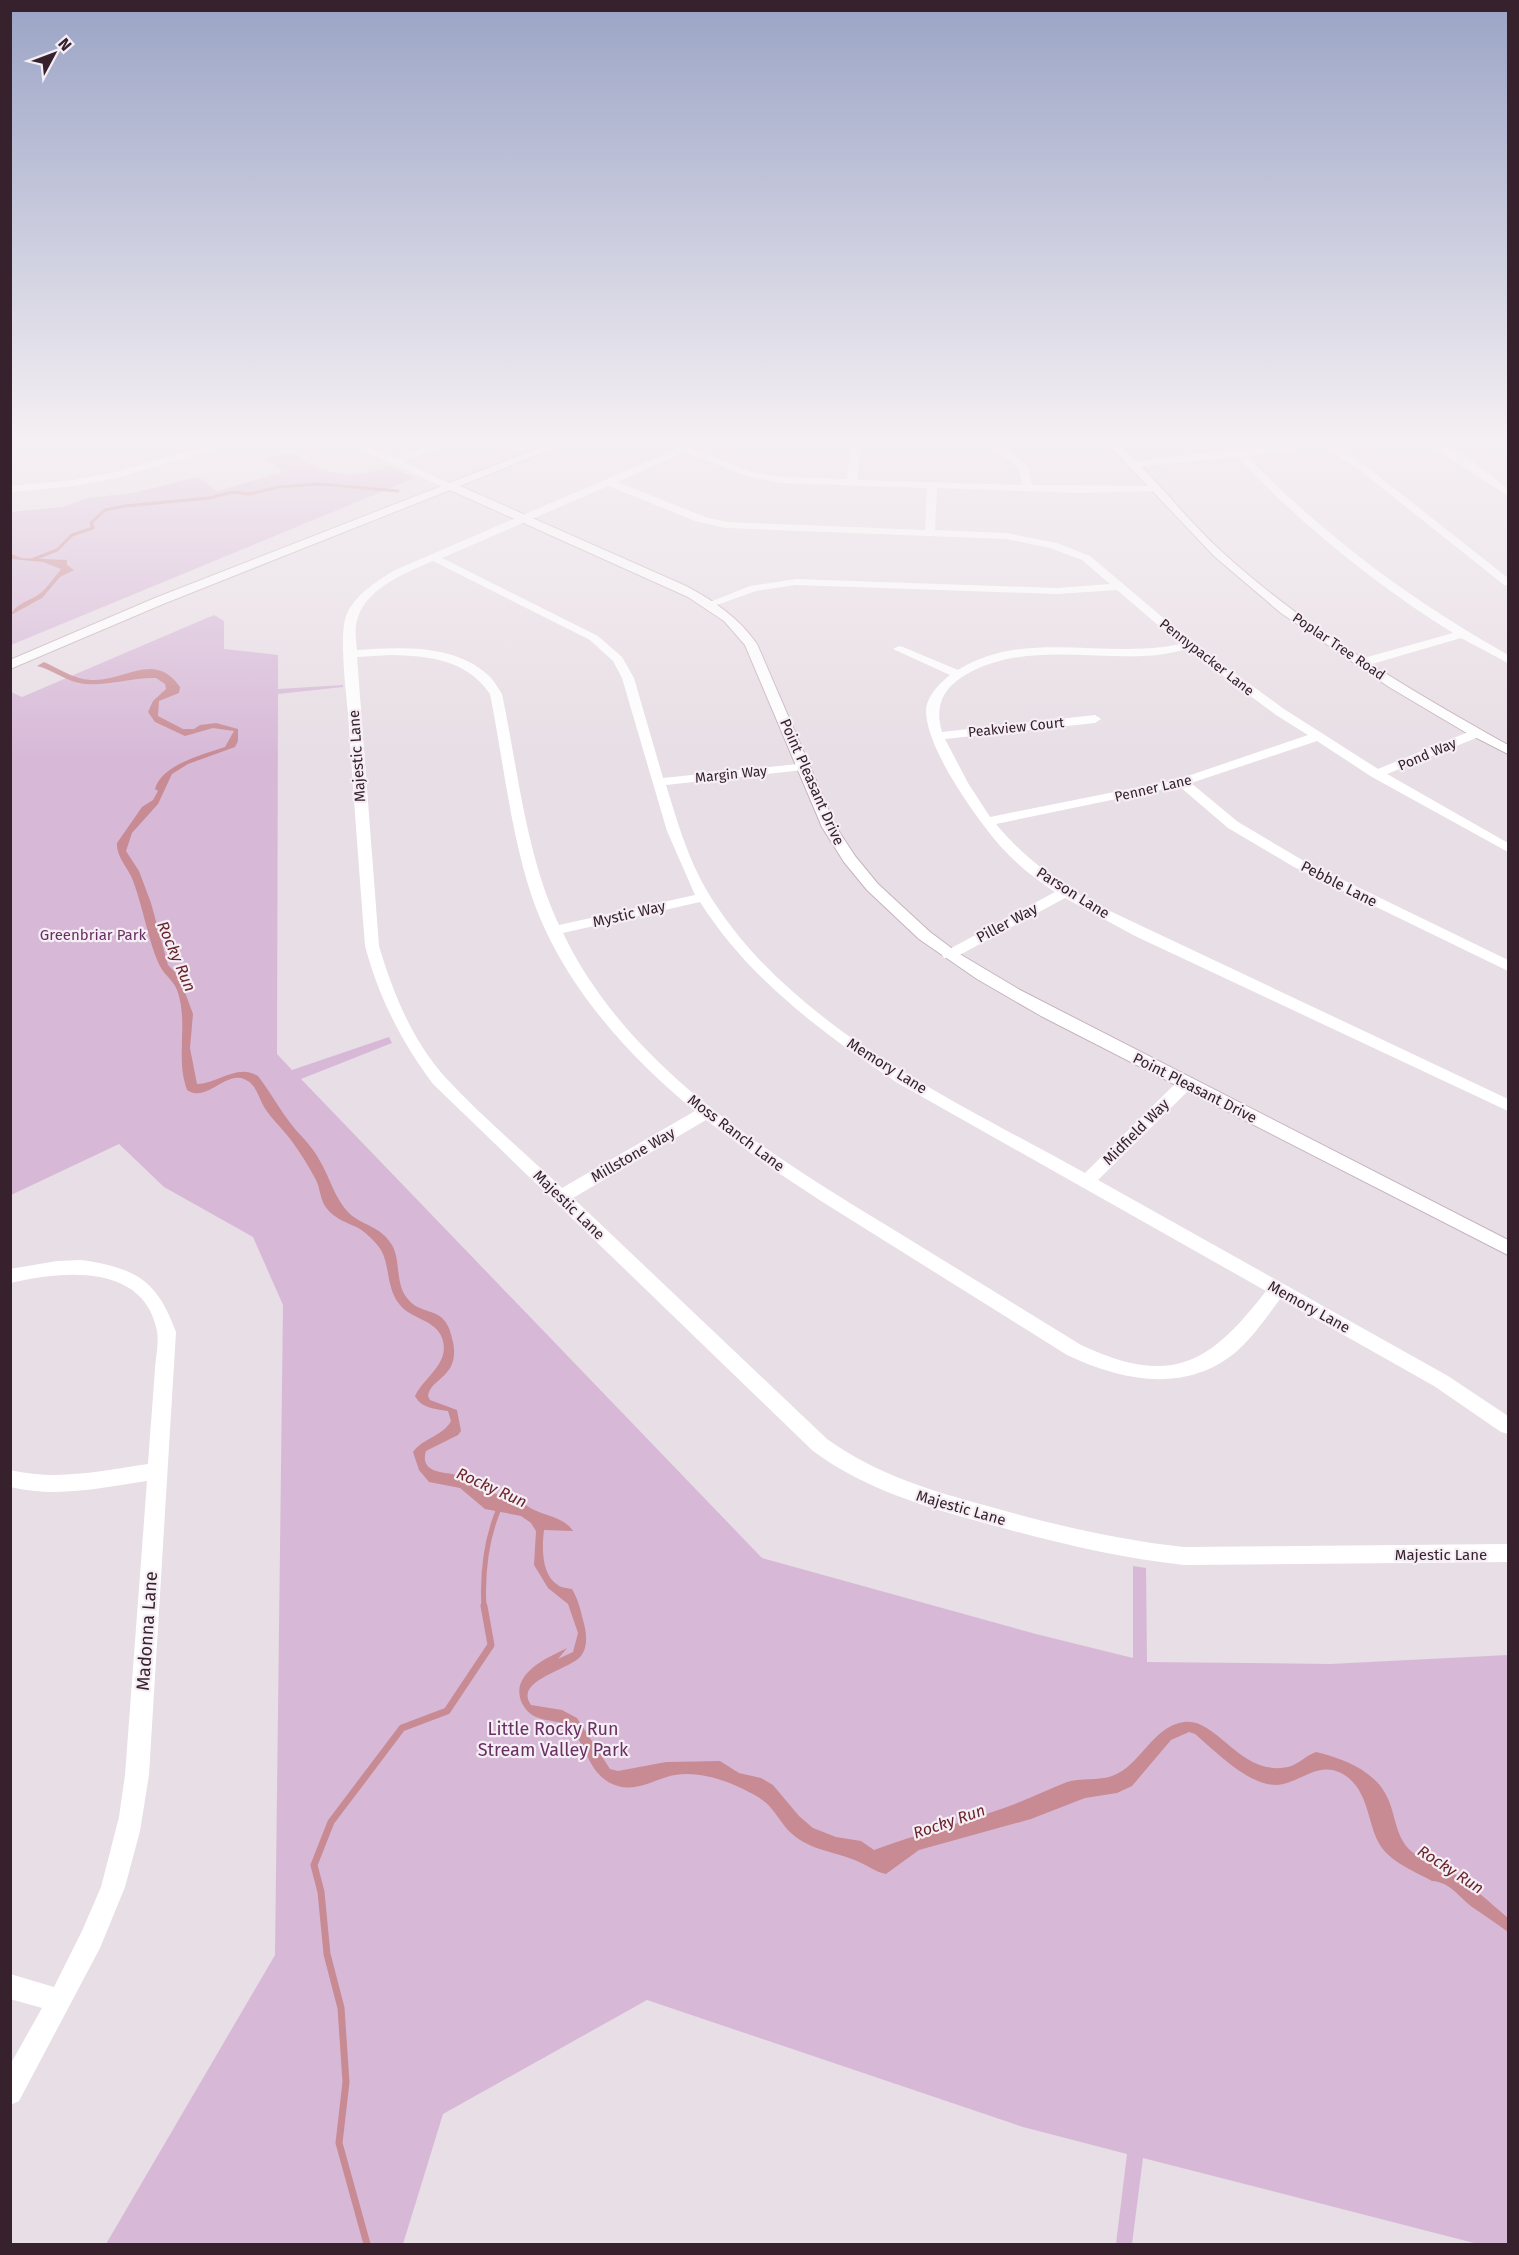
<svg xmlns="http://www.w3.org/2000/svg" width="1519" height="2255" viewBox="0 0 1519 2255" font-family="'Fira Sans',sans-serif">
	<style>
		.green { fill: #d7b9d7 }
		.water { fill: #c88b93 }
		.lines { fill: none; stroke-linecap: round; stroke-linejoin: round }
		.stream-far2 { stroke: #c88b93; stroke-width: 3 }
		.stream-far1 { stroke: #c88b93; stroke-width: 5 }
		.stream { stroke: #c88b93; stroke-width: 7 }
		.secondary-casing { stroke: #c6b3bf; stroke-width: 2 }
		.street { fill: #fff; fill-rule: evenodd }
		.secondary { fill: #fff; fill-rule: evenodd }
		.labels { text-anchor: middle; stroke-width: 4.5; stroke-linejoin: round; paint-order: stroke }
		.far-street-label { font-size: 14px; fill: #36212d; stroke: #f5eef4 }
		.street-label { font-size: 15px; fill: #36212d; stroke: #f5eef4 }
		.park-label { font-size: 15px; fill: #683062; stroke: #f5eef4 }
		.water-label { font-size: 16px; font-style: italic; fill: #6a232b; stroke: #f5eef4 }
		.near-street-label { font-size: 18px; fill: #36212d; stroke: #f5eef4 }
		.near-park-label { font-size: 18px; fill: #683062; stroke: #f5eef4 }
	</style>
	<rect width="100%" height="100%" fill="#e8dee5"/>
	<path class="green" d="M 292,453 C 326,475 350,482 389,466 L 415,478 L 11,645 L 11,512 L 63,507 L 88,498 L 132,493 L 198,477 L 217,491 L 283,472 L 265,458 Z
		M 214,615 L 224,621 L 224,649 L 278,655 L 278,689 L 343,685 L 343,687 L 278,694 L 277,1054 L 292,1070 L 389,1037 L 392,1043 L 301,1079 L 762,1558 L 1036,1634 L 1133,1658 L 1133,1566 L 1146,1568 L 1147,1662 L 1330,1664 L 1508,1655 L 1508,2244 L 1478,2244 L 1143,2158 L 1132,2244 L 1116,2244 L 1127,2154 L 1023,2127 L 647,2000 L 443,2114 L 403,2244 L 106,2244 L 275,1955 L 283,1305 L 253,1237 L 164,1187 L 119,1144 L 11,1195 L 11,692 L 22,697 Z"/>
	<path class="water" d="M 11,554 L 22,558 L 67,560 L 67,565 L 74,570 L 60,577 L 42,598 L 11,615 C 16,602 32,601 42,592 C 44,591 59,572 61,569 L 43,562 L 11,559 Z
		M 44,662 C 60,669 73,679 91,680 C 125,682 154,650 180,687 L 179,693 L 159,701 L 158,716 L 183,729 L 194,729 L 200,725 L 216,723 L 238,729 L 238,741 L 235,747 L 188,764 L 172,774 L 158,804 L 132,833 L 126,851 L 139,871 L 151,903 L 168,965 L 179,976 L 193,1014 L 190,1048 L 197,1084 C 218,1084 237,1063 258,1076 C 271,1093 281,1112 295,1129 C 304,1139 314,1149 320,1161 C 330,1178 335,1199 349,1213 C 361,1225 381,1226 392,1245 C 401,1261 395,1283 407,1298 C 423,1319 446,1302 453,1342 C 460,1378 431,1377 428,1396 L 430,1400 L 457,1410 L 461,1431 L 458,1435 L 426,1451 C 424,1457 424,1464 430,1468 C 438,1474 452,1472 461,1477 C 482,1488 503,1498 526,1505 C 539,1516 563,1515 573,1531 L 544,1530 C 542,1547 541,1574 558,1585 C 561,1588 568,1588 572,1589 C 578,1599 580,1608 583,1620 C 586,1630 589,1646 581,1656 C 570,1670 513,1680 531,1705 L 562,1710 L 577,1718 L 610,1769 L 618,1771 L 666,1762 L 720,1761 L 739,1773 L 761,1778 L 773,1785 L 799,1816 L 813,1828 L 836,1837 L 861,1841 L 874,1850 C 917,1834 961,1823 1004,1808 C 1025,1801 1046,1790 1067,1782 C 1079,1778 1098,1781 1112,1776 C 1141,1766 1151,1727 1184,1722 C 1217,1717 1240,1777 1288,1767 C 1299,1764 1305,1756 1316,1752 C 1339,1757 1373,1770 1385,1793 C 1396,1811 1394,1836 1411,1851 C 1421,1860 1436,1862 1447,1869 C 1467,1881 1490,1903 1508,1918 L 1508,1932 C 1496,1923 1484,1915 1472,1907 C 1459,1897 1450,1882 1432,1881 C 1416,1872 1393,1863 1382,1848 C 1366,1826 1371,1789 1341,1773 C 1317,1761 1299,1784 1276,1785 C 1248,1785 1215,1751 1195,1734 L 1189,1732 L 1171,1740 L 1132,1786 L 1117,1793 L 1085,1798 L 1031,1819 L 919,1850 L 886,1874 C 875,1872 867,1865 857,1861 C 834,1851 811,1851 791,1833 C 781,1824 775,1810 765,1802 C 758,1796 749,1792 741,1788 C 722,1779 697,1771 675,1775 C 657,1778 638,1792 618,1786 C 589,1778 588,1747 570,1728 C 562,1720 547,1722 536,1717 C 529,1714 524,1708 521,1701 C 511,1673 547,1658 567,1648 L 558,1659 L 573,1652 L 578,1633 L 568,1604 L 548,1588 L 534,1565 L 536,1531 L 531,1523 L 521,1516 L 485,1509 L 460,1488 L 429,1482 L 419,1470 L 413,1452 C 423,1438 443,1436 451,1421 L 448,1411 C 435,1409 421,1408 415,1396 C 425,1376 451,1363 442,1338 C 436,1320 411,1319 400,1305 C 386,1289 390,1265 381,1250 C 376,1242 363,1229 354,1226 C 343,1221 332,1217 325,1206 C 320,1198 320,1188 316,1180 C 310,1168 295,1144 286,1134 C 280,1126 272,1119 266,1110 C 259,1100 257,1085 246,1080 C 226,1069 207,1104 187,1090 C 175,1058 189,1022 177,990 C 174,982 166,976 161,968 C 148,943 143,904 131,876 C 126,866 116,855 117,843 L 142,807 L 153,800 L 158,791 L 155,789 C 161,765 204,754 225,747 L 234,731 L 213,728 L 185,736 L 155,722 L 148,712 L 153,701 L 166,689 L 165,684 L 156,678 C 133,677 109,686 85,684 C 66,682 54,670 37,666 Z"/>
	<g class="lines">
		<path class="stream-far2" d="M 34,559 L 57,550 L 72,535 L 93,528 L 91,523 L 105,510 L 125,506 L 209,498 L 233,492 L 250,494 L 278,487 L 319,484 L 398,491"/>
		<path class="stream-far1" d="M 484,1608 C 482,1573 486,1538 500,1506"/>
		<path class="stream" d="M 367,2244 L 339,2143 L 346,2082 L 341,2008 L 327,1954 L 321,1892 L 314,1865 L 331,1822 L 402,1728 L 447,1711 L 491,1645 L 484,1606"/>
		<defs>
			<path id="secondary" d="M 554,442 L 568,442 L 460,486 L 686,586 C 714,601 739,618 757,644 L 836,827 L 855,856 L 878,884 L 930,932 L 958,953 L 1020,990 L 1508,1240 L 1508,1255 L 1041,1016 L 977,979 L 919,939 L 867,890 L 844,862 L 822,827 L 745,645 L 724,621 L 688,597 L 450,490 L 163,604 L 10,669 L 10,660 L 155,598 Z
				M 1106,442 L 1117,442 C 1154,476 1184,517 1221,551 C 1306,629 1408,689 1508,745 L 1508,754 L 1465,732 L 1389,687 L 1281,613 L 1214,556 Z"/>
		</defs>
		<use href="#secondary" class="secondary-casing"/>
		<path class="street" d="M 222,442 L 237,442 L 116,478 L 74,486 L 10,492 L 10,486 L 74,480 L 115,472 Z
			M 345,442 L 358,442 L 395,458 L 437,442 L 451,442 L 403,462 L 457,487 L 448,489 Z
			M 693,442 L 706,442 L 693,449 L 752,472 L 781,477 L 847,479 L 851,442 L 861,442 L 857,480 L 1022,485 L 1019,469 L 988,442 L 999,442 L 1027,466 L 1032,485 L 1160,486 L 1160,490 L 1156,491 L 1078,493 L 937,488 L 935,530 L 1006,533 L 1057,543 L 1090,556 L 1193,643 L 1284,709 L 1378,769 L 1473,730 L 1481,730 L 1483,733 L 1481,736 L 1387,774 L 1508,843 L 1508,852 L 1372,777 L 1317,741 L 1191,783 L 1238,822 L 1304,861 L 1508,960 L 1508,971 L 1294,867 L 1228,828 L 1179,786 L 996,824 C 1024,858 1058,882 1095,904 L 1508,1099 L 1508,1111 L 1135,936 L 1065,898 L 954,958 L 944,958 L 942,955 L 944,952 L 1055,892 C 1037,880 1020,867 1005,851 C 981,826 918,739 927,704 C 931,692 940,683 950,675 L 893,649 L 899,646 L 903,647 L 958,670 C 1025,628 1108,660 1180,644 L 1117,590 L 1057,594 L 796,585 L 756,591 L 711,607 L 705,604 L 750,586 L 796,579 L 1057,588 L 1110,584 L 1082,560 L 1050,548 L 1006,539 L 727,528 L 698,522 L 608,486 L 442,558 L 598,636 L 622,657 L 634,678 L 663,778 L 808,763 L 809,766 L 803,770 L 666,785 C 677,821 688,859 707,891 C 788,1026 952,1099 1085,1173 L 1180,1079 L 1192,1079 L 1194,1083 L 1192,1087 L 1098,1180 L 1448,1376 L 1508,1416 L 1508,1434 L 1501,1432 L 1434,1386 L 1280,1299 C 1267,1317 1253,1337 1236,1352 C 1185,1394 1122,1381 1067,1355 L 821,1201 L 771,1168 L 706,1120 L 573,1198 L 827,1439 C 877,1475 932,1491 991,1507 C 1055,1525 1118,1540 1184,1547 L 1508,1544 L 1508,1562 L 1184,1565 C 1117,1558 1053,1542 988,1524 C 926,1507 866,1490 813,1451 L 433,1084 C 401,1041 379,998 365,946 C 359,868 353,790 348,713 C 346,691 339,635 346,616 C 354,595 377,581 395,570 ZM 685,452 L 747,476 L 781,483 L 927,488 L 925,530 L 727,522 L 705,517 L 617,482 ZM 433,561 L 590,640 L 613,661 L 622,678 L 667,831 L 695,895 L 559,925 C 526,855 518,770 502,694 C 498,688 494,680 488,675 C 455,644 399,647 357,650 C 356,640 354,627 358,617 C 368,587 406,573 433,561 ZM 1187,649 L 1276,715 L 1308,735 L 1179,779 L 990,817 L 968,783 L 945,739 L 1095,723 L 1101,719 L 1095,715 L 942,732 C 935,708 941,691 962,677 C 1017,643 1081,658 1142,656 C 1157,656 1172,653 1187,649 ZM 390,655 C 429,656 466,659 490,694 C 503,759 510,828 530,891 C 558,978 625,1054 695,1111 L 562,1188 C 523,1151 481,1116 445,1077 C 412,1040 393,993 379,946 L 357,657 ZM 700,902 C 749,979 821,1032 896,1082 L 1266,1291 C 1209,1365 1171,1387 1081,1345 C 1016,1305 951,1265 886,1225 C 764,1150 628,1068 563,933 Z
			M 1305,442 L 1329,442 L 1362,463 L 1508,578 L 1508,586 L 1504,585 L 1356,467 L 1320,445 L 1247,456 C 1324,536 1411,600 1508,655 L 1508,663 L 1461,638 L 1365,666 L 1357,666 L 1357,660 L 1453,633 C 1373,583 1302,525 1237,457 L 1136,467 L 1131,464 L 1136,461 Z
			M 1425,442 C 1455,442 1485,472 1508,489 L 1508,496 Z
			M 81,1260 C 136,1268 157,1280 176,1332 L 149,1775 L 140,1831 L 125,1887 L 100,1948 L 19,2101 L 10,2105 L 10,2065 L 42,2008 L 10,1999 L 10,1974 L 54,1987 L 82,1931 L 101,1887 L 119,1817 L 125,1775 L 147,1481 C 99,1488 58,1498 10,1487 L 10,1470 C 58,1481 100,1471 148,1464 C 150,1432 153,1400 155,1368 C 156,1356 159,1342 157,1331 C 144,1262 61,1271 10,1283 L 10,1269 L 57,1261 Z"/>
		<use href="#secondary" class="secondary"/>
	</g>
	<linearGradient id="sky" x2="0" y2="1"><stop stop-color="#9ba4c6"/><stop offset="0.58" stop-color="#f5f0f3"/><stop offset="1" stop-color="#f5f0f3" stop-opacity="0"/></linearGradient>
	<rect width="1519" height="758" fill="url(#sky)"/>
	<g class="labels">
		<g class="far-street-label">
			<text transform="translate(1339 646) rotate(34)" y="5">Poplar Tree Road</text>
			<text transform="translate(1207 657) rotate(38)" y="5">Pennypacker Lane</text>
			<text transform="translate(1016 727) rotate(-6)" y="5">Peakview Court</text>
			<text transform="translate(1427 754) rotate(-23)" y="5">Pond Way</text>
			<text transform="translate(731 774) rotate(-6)" y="5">Margin Way</text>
			<text transform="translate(1153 788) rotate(-13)" y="5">Penner Lane</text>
		</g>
		<g class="street-label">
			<text transform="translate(357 756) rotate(-94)" y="5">Majestic Lane</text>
			<text transform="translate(812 782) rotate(66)" y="5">Point Pleasant Drive</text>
			<text transform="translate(1339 884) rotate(27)" y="5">Pebble Lane</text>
			<text transform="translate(1073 893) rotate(32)" y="5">Parson Lane</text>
			<text transform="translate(629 914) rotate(-13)" y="5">Mystic Way</text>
			<text transform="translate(1007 923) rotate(-28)" y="5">Piller Way</text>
			<text transform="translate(887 1066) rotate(32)" y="5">Memory Lane</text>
			<text transform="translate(1195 1088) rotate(27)" y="5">Point Pleasant Drive</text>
			<text transform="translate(1136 1132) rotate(-45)" y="5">Midfield Way</text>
			<text transform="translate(736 1133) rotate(37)" y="5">Moss Ranch Lane</text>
			<text transform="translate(633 1155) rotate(-30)" y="5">Millstone Way</text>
			<text transform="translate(569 1205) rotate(44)" y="5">Majestic Lane</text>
			<text transform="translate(1309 1307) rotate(29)" y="5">Memory Lane</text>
			<text transform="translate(961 1508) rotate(16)" y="5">Majestic Lane</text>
			<text x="1441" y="1560">Majestic Lane</text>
		</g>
		<g class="park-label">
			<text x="93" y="940">Greenbriar Park</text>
		</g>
		<g class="water-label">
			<text transform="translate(177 956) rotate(67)" y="6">Rocky Run</text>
			<text transform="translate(492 1487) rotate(24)" y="6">Rocky Run</text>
			<text transform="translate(949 1821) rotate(-19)" y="6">Rocky Run</text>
			<text transform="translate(1451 1869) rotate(33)" y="6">Rocky Run</text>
		</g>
		<g class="near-street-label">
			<text transform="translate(147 1631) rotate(-86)" y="6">Madonna Lane</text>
		</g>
		<g class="near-park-label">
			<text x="553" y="1735">Little Rocky Run<tspan x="553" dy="21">Stream Valley Park</tspan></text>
		</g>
	</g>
	<rect width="1519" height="2255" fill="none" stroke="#36212d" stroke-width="24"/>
	<g transform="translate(54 54) rotate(49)" stroke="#f5eef4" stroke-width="4.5" paint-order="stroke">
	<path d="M0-4.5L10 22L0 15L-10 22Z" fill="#36212d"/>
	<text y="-9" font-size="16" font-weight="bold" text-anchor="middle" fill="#36212d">N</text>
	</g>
</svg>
